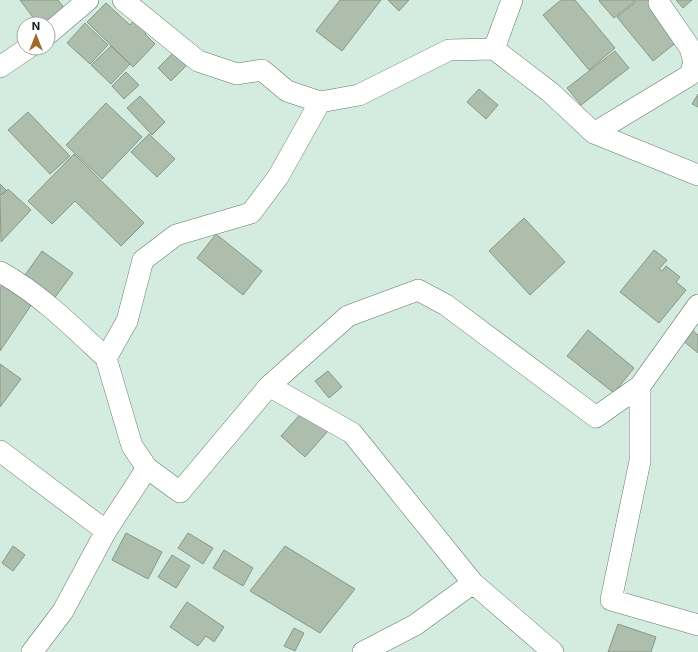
<svg xmlns="http://www.w3.org/2000/svg" width="698" height="652" viewBox="0 0 698 652" font-family="Inter,sans-serif">
	<style>
		.building { fill: #aebead; stroke: #889887 }
		.lines { fill: none; stroke-linecap: round; stroke-linejoin: round }
		.street-casing { stroke: #64796f; stroke-width: 22 }
		.street { stroke: #fff; stroke-width: 21 }
	</style>
	<rect width="100%" height="100%" fill="#d4ece0"/>
	<path class="building" d="M 20,0 L 58,0 L 66,10 L 47,24 L 38,24 Z
		M 340,0 L 381,0 L 342,51 L 316,31 Z
		M 388,0 L 409,0 L 399,11 Z
		M 561,0 L 575,0 L 615,48 L 589,70 L 543,15 Z
		M 600,0 L 636,0 L 614,18 L 599,1 Z
		M 638,0 L 654,0 L 678,41 L 653,61 L 617,17 Z
		M 676,0 L 692,0 L 683,8 Z
		M 106,3 L 130,25 L 134,20 L 147,32 L 145,34 L 155,44 L 133,67 L 87,22 Z
		M 85,23 L 108,45 L 90,64 L 67,43 Z
		M 111,46 L 130,64 L 111,84 L 91,65 Z
		M 176,50 L 189,63 L 171,81 L 158,68 Z
		M 615,51 L 629,68 L 581,105 L 567,88 Z
		M 126,72 L 139,85 L 124,99 L 112,86 Z
		M 479,89 L 498,105 L 486,119 L 467,102 Z
		M 698,94 L 698,107 L 692,104 Z
		M 140,96 L 165,122 L 152,135 L 127,108 Z
		M 106,103 L 142,137 L 102,179 L 66,145 Z
		M 28,112 L 70,156 L 50,174 L 8,130 Z
		M 149,134 L 175,159 L 157,177 L 131,152 Z
		M 74,154 L 144,223 L 121,246 L 75,201 L 52,224 L 28,201 Z
		M 0,184 L 6,190 L 0,196 Z
		M 8,189 L 31,210 L 1,242 L 0,198 Z
		M 524,218 L 565,262 L 530,295 L 489,251 Z
		M 216,234 L 262,271 L 243,295 L 197,258 Z
		M 654,250 L 667,260 L 659,269 L 662,271 L 666,266 L 680,277 L 676,282 L 686,290 L 659,323 L 620,292 Z
		M 42,251 L 73,273 L 53,300 L 23,278 Z
		M 4,282 L 34,301 L 0,351 L 0,288 Z
		M 691,329 L 698,335 L 698,353 L 682,340 Z
		M 588,330 L 634,368 L 614,393 L 567,356 Z
		M 0,364 L 21,379 L 0,407 Z
		M 328,371 L 342,387 L 329,398 L 315,381 Z
		M 304,410 L 328,431 L 305,457 L 281,436 Z
		M 126,533 L 162,552 L 148,579 L 112,560 Z
		M 188,533 L 213,548 L 203,564 L 178,548 Z
		M 13,546 L 25,555 L 13,571 L 2,563 Z
		M 285,546 L 355,589 L 320,633 L 250,591 Z
		M 224,550 L 253,568 L 243,586 L 213,568 Z
		M 172,555 L 190,566 L 176,588 L 158,577 Z
		M 187,602 L 224,627 L 214,642 L 206,636 L 198,646 L 170,627 Z
		M 618,624 L 656,637 L 651,652 L 608,652 Z
		M 294,628 L 304,633 L 295,651 L 284,646 Z"/>
	<g class="lines">
		<defs>
			<path id="street" d="M 123,0 L 198,61 L 237,74 L 262,70 L 287,91 L 320,102 L 359,95 L 449,50 L 494,49 L 550,92 L 594,133 L 698,175
				M 48,34 L 88,0
				M 494,49 L 512,0
				M 0,67 L 28,48
				M 320,102 L 278,177 L 251,213 L 176,235 L 143,260 L 127,321 L 106,358 L 132,446 L 147,468 L 180,492 L 269,386 L 348,316 L 418,290 L 446,305 L 596,417 L 640,386
				M 594,133 L 690,75 L 694,62 L 690,48 L 659,3
				M 0,272 C 40,294 73,327 106,358
				M 698,305 L 640,386 L 640,461 L 611,600 L 698,625
				M 269,386 L 352,433 L 473,583 L 553,652
				M 0,451 L 106,531
				M 32,652 L 63,611 L 106,531 L 147,468
				M 363,652 L 415,625 L 473,583"/>
		</defs>
		<use href="#street" class="street-casing"/>
		<use href="#street" class="street"/>
	</g>
	<g transform="translate(36 36)"><circle r="19" fill="#ffffff" stroke="#a3a6a4"/>
	<path d="M0-3L7 15L0 10L-7 15Z" fill="#a26926"/>
	<text y="-6" font-size="11" font-weight="bold" text-anchor="middle" fill="#18201c">N</text>
	</g>
</svg>
